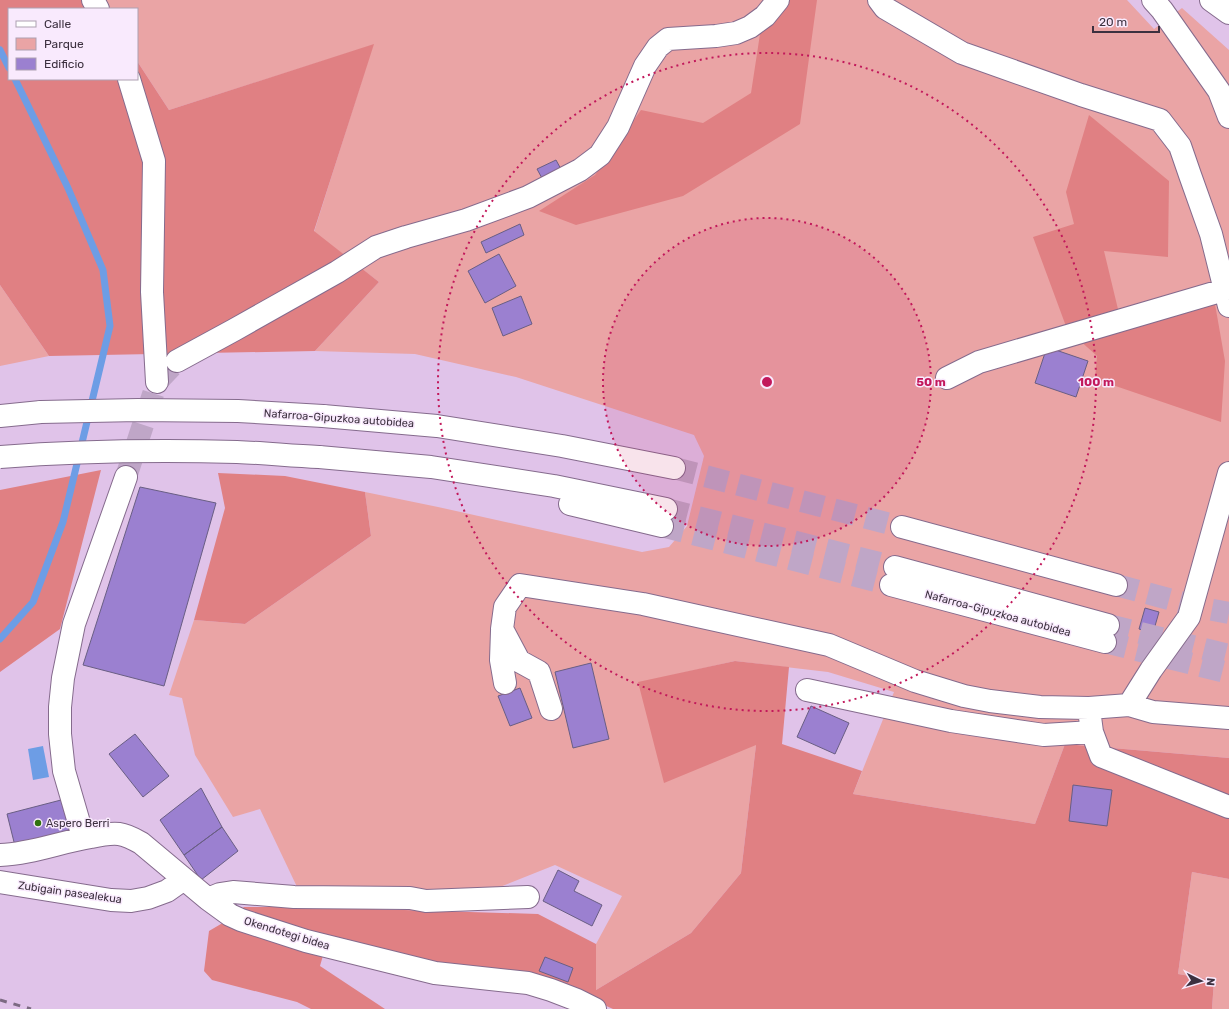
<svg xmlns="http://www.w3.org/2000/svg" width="1229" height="1009" viewBox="0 0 1229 1009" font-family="Rubik,sans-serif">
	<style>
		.green { fill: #eaa4a5 }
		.forest { fill: #e08083 }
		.water { fill: #6d9de5 }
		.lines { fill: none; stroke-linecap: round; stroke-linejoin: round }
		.stream { stroke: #6d9de5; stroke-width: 7 }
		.building { fill: #9b80d0; stroke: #695e83 }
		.minor-tunnel { stroke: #bfa6c7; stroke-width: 22; stroke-dasharray: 22 11; stroke-linecap: butt }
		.highway-tunnel { stroke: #bfa6c7; stroke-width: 22; stroke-dasharray: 22 11; stroke-linecap: butt }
		.minor-casing { stroke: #856b8d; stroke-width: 24 }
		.highway-casing { stroke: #856b8d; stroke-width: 24 }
		.minor { stroke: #fff; stroke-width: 22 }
		.highway { stroke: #fff; stroke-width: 22 }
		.rail { stroke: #7c6a82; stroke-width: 3; stroke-dasharray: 7 7; stroke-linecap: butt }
		.highway-bridge-casing { stroke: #856b8d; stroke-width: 24; stroke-linecap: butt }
		.highway-bridge { stroke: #fff; stroke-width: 22 }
		.ring { fill: none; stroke: #c2185b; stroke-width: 2; stroke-dasharray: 2 4 }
		.poi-dot { fill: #2f720f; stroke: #f9eafd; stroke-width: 1.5 }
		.labels { text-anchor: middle; stroke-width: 3; stroke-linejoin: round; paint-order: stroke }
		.street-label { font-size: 11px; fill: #3c303f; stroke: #f9eafd }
		.poi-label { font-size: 11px; fill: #3c303f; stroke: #f9eafd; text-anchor: start }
		.centre { fill: #c2185b; stroke: #f9eafd; stroke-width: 2 }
		.ring-label { font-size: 12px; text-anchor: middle; font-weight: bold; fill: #c2185b; stroke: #f9eafd; stroke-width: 3; stroke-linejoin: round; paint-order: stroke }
	</style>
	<rect width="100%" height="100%" fill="#e0c3e9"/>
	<path class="green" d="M 97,0 L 1127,0 L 1154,29 L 1182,8 L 1229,50 L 1229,758 L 1065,744 L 1035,824 L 853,794 L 894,692 L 828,672 L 735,661 L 638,683 L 756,745 L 741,873 L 691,933 L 596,990 L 596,944 L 622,896 L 555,865 L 485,893 L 298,889 L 260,809 L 233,817 L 195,755 L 182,698 L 169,695 L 194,620 L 245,624 L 371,536 L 365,492 L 438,507 L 642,552 L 669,547 L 687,526 L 704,456 L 694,435 L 516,377 L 415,354 L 315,351 L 379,282 L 314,232 L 373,45 L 169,110 L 137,61 L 137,9 L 103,9 Z
		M 0,285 L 49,356 L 0,366 Z
		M 1192,872 L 1229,879 L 1229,1009 L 1212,1009 L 1214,980 L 1178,974 Z"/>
	<path class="forest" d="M 0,0 L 97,0 L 103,9 L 9,9 L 9,79 L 137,79 L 137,61 L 169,110 L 374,44 L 314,231 L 379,282 L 315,351 L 49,356 L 0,285 Z
		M 786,0 L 817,0 L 800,124 L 683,196 L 576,225 L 539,211 L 595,175 L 641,110 L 703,123 L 751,93 L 760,34 Z
		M 1089,115 L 1169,181 L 1168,257 L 1104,251 L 1123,330 L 1215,304 L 1225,361 L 1221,422 L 1095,379 L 1097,356 L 1067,329 L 1033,237 L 1074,224 L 1066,192 Z
		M 101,470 L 60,629 L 0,672 L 0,490 Z
		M 218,473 L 285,476 L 365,492 L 371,536 L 245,624 L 194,620 L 225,508 Z
		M 735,661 L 789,667 L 782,744 L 862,771 L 853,794 L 1035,824 L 1065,744 L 1229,758 L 1229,879 L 1192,872 L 1178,974 L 1214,980 L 1212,1009 L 613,1009 L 602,1004 L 324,952 L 320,966 L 385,1009 L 311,1009 L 297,1002 L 212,980 L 204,971 L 209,931 L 226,921 L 244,907 L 307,907 L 538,914 L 596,944 L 596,990 L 691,933 L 741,873 L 756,745 L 664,783 L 638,682 Z"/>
	<path class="water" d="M 43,746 L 49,777 L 33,780 L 28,749 Z"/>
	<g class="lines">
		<path class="stream" d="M 0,50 L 9,68
			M 0,639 L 33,602 L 63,522 L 110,326 L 103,270 L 68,188 L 15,79"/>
	</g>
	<path class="building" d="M 556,160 L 562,171 L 543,180 L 537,169 Z
		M 520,224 L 524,235 L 486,253 L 481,242 Z
		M 499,254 L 516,286 L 485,303 L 468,271 Z
		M 521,296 L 532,324 L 503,336 L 492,308 Z
		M 1047,347 L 1088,361 L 1076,397 L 1035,383 Z
		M 140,487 L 216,503 L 164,686 L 83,665 Z
		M 1145,608 L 1159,612 L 1153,633 L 1139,629 Z
		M 591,663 L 609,739 L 573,748 L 555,672 Z
		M 520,688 L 532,718 L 510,726 L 498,696 Z
		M 811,706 L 849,723 L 835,754 L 797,737 Z
		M 135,734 L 169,776 L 143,797 L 109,754 Z
		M 1073,785 L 1112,790 L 1107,826 L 1069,821 Z
		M 201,788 L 222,827 L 184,855 L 160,820 Z
		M 61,800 L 70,832 L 15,846 L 7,814 Z
		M 222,827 L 238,851 L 201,880 L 184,855 Z
		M 558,870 L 579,881 L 574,891 L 602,905 L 592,926 L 543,901 Z
		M 545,957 L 573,968 L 568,982 L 539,971 Z"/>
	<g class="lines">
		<path class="minor-tunnel" d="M 126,477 L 157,382 L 177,361"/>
		<path class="highway-tunnel" d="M 674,468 L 902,527
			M 666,509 L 895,567
			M 662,526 L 891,585
			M 1116,585 L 1203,608 L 1229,613
			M 1108,625 L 1229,655
			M 1105,642 L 1229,673"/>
		<defs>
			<path id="minor" d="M 93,0 L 98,9
				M 879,0 L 885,8 L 962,53 L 1081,95 L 1160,120 L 1180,146 L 1190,175 L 1211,234 L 1229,306
				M 129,79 L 154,161 L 152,292 L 157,382
				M 177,361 L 234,330 L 337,272 L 376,247 L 406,237 L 466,220 L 528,197 L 580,170 L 600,155 L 618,127 L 645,66 L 658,47 L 668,39 L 716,36 L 736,33 L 750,27 L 765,16 L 778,0
				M 947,378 L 979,362 L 1224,290
				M 502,631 L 501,660 L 505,683
				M 807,690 L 951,721 L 1044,735 L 1092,732
				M 1129,705 L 1151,670 L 1189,617 L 1229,473
				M 551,709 L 539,672 L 519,661 L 502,629 L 505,607 L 520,585 L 643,604 L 829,645 L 915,681 L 964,696 L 990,701 L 1040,707 L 1089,708 L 1129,705 L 1153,712 L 1229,718
				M 1090,717 L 1092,732 L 1101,756 L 1229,807
				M 82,838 L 80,826 L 64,771 L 60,734 L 60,707 L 63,678 L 74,624 L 126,477
				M 0,855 C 31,854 60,842 91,837 C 100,835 109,833 119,834 C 127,835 134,839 141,843 L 208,899 L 230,915 L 241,920 L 306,941 L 435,973 L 528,983 L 551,990 L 577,1000 L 595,1009
				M 0,882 L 111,900 L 131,901 L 148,898 L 167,891 L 184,879
				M 208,899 L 220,894 L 233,892 L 294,897 L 410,898 L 426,901 L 528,897"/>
			<path id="highway" d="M 1153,0 L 1162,10 L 1219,91 L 1229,117
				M 1211,0 L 1229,13
				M 0,416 L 41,412
				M 323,416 L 437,426 L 562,446 L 674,468
				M 319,457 L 431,467 L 554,486 L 666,509
				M 570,504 L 662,526
				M 902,527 L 1116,585
				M 895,567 L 1108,625
				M 891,585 L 1105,642"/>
		</defs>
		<use href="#minor" class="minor-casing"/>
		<use href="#highway" class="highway-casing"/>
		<use href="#minor" class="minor"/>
		<use href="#highway" class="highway"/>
		<path class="rail" d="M 0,1000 L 31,1009"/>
		<defs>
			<path id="highway-bridge" d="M 41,412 L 138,410 L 238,411 L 323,416
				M 0,457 C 79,451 158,450 237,452 C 265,453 292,456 319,457"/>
		</defs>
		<use href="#highway-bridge" class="highway-bridge-casing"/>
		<use href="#highway-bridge" class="highway-bridge"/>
	</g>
	<circle cx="767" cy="382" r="164" fill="#c2185b" fill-opacity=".12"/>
	<g class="ring">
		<circle cx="767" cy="382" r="164"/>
		<circle cx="767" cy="382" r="329"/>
	</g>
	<circle class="poi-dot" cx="38" cy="823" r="4"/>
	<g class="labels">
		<g class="street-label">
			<text transform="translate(339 418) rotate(4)" y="4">Nafarroa-Gipuzkoa autobidea</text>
			<text transform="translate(998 613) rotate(15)" y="4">Nafarroa-Gipuzkoa autobidea</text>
			<text transform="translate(70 892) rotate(8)" y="4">Zubigain pasealekua</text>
			<text transform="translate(287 933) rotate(17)" y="4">Okendotegi bidea</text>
		</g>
		<g class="poi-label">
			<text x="46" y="827">Aspero Berri</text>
		</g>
	</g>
	<circle cx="767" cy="382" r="6" class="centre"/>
	<g class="ring-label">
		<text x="931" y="386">50 m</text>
		<text x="1096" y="386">100 m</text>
	</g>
	<rect x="8" y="8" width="130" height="72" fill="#f9eafd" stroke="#ada0b1"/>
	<rect x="16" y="21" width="20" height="6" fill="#ffffff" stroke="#ada0b1"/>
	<text x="44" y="28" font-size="12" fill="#3c303f">Calle</text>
	<rect x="16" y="38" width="20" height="12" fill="#eaa4a5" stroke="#ada0b1"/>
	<text x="44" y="48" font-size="12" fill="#3c303f">Parque</text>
	<rect x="16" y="58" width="20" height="12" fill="#9b80d0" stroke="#ada0b1"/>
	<text x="44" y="68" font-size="12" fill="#3c303f">Edificio</text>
	<g transform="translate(1201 981) rotate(95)" stroke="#f9eafd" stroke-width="3" paint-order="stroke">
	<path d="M0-3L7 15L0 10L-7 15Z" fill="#3c303f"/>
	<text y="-6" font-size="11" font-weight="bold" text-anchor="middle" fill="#3c303f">N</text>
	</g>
	<path d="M1093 26v6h66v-6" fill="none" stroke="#3c303f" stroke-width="2"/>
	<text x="1099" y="26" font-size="12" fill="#3c303f" stroke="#f9eafd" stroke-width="3" paint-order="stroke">20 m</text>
</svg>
